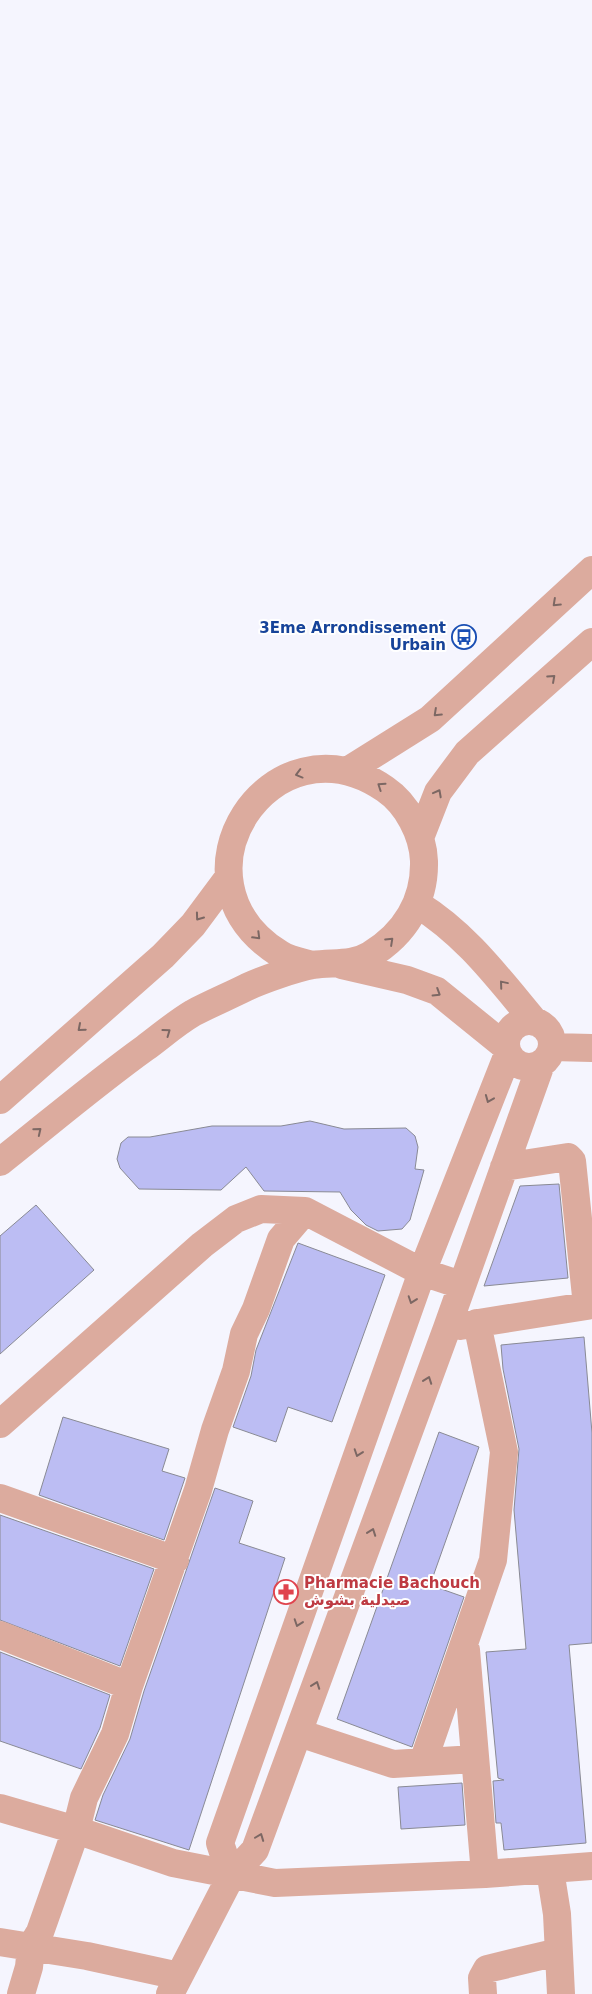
<svg xmlns="http://www.w3.org/2000/svg" width="592" height="1994" viewBox="0 0 592 1994" font-family="'DejaVu Sans',Cairo,sans-serif">
	<style>
		.building { fill: #bcbdf3; stroke: #898a94 }
		.lines { fill: none; stroke-linecap: round; stroke-linejoin: round }
		.minor { stroke: #dcab9e; stroke-width: 28 }
		.oneway { stroke: #7c6763 }
		.labels { text-anchor: middle; stroke-width: 4; stroke-linejoin: round; paint-order: stroke }
		.transit-label { font-size: 15px; font-weight: bold; fill: #164399; stroke: #fff; text-anchor: end }
		.health-label { font-size: 15px; font-weight: bold; fill: #be3a42; stroke: #fff; text-anchor: start }
	</style>
	<rect width="100%" height="100%" fill="#f5f5fe"/>
	<path class="building" d="M 310,1121 L 344,1129 L 406,1128 L 415,1136 L 418,1147 L 415,1169 L 424,1170 L 410,1220 L 402,1229 L 378,1231 L 366,1225 L 351,1210 L 340,1192 L 264,1191 L 246,1167 L 221,1190 L 139,1189 L 120,1168 L 117,1159 L 121,1143 L 128,1137 L 150,1137 L 212,1126 L 281,1126 Z
		M 559,1184 L 568,1278 L 484,1286 L 520,1186 Z
		M 36,1205 L 94,1270 L 0,1354 L 0,1236 Z
		M 298,1243 L 385,1275 L 332,1422 L 288,1407 L 276,1442 L 233,1427 L 251,1376 L 256,1350 Z
		M 584,1337 L 592,1433 L 592,1643 L 569,1645 L 586,1843 L 504,1850 L 501,1823 L 496,1823 L 493,1781 L 504,1780 L 498,1778 L 486,1652 L 526,1649 L 514,1510 L 519,1449 L 503,1369 L 501,1345 Z
		M 63,1417 L 169,1449 L 162,1471 L 185,1478 L 164,1540 L 39,1495 Z
		M 439,1432 L 479,1447 L 430,1585 L 464,1597 L 412,1747 L 337,1719 Z
		M 215,1488 L 253,1501 L 239,1543 L 285,1558 L 189,1850 L 95,1820 L 103,1795 L 130,1739 L 144,1691 Z
		M 0,1515 L 154,1569 L 120,1666 L 0,1620 Z
		M 0,1652 L 110,1695 L 100,1728 L 81,1769 L 0,1741 Z
		M 462,1783 L 465,1825 L 401,1829 L 398,1787 Z"/>
	<g class="lines">
		<path class="minor" d="M 347,771 L 430,719 L 592,570
			M 420,838 L 438,792 L 467,753 L 592,642
			M 417,904 C 466,934 498,978 535,1022
			M 342,965 L 407,980 L 437,991 L 506,1047
			M506 1044a23 23 0 1 1 46 0a23 23 0 1 1-46 0Z
			M 552,1047 L 592,1048
			M 0,1100 L 163,956 L 193,925 L 228,878
			M 0,1162 C 48,1124 95,1084 145,1048 C 160,1037 176,1023 193,1013 C 210,1004 229,996 247,987 C 262,980 296,968 313,965 C 333,962 352,966 370,955 C 405,934 425,901 424,861 C 423,834 407,804 385,789 C 271,711 161,880 280,954 C 289,960 302,962 313,965
			M 504,1167 L 568,1157 L 572,1161 L 587,1306
			M 460,1326 L 592,1305
			M 0,1424 L 202,1245 L 236,1219 L 261,1209 L 305,1211 L 422,1272 L 461,1285
			M 0,1498 L 175,1560
			M 0,1635 L 129,1686
			M 466,1650 L 485,1874
			M 299,1733 L 393,1764 L 475,1759
			M 423,1762 L 493,1560 L 504,1452 L 477,1323
			M 0,1808 L 76,1830 L 173,1863 L 275,1883 L 485,1874 L 592,1866
			M 550,1870 L 557,1914 L 561,1994
			M 231,1876 L 220,1843 L 422,1272 L 508,1054
			M 0,1942 L 87,1956 L 179,1976
			M 21,1994 L 29,1967 L 31,1947 L 40,1932 L 76,1830 L 84,1798 L 115,1734 L 129,1686 L 198,1490 L 215,1430 L 236,1371 L 244,1334 L 256,1309 L 281,1239 L 305,1211
			M 170,1994 L 231,1876 L 255,1850 L 447,1328 L 541,1064
			M 483,1994 L 482,1978 L 487,1969 L 558,1952"/>
	</g>
	<defs><path id="oneway-chevron" d="M-2-3.5L2.5 0L-2 3.5" fill="none" stroke-width="1.6" stroke-linecap="round" stroke-linejoin="round" transform="scale(1.25)"/></defs>
	<g class="oneway">
		<use href="#oneway-chevron" transform="translate(556 603) rotate(137)"/>
		<use href="#oneway-chevron" transform="translate(552 678) rotate(-42)"/>
		<use href="#oneway-chevron" transform="translate(437 713) rotate(137)"/>
		<use href="#oneway-chevron" transform="translate(299 774) rotate(165)"/>
		<use href="#oneway-chevron" transform="translate(381 786) rotate(-146)"/>
		<use href="#oneway-chevron" transform="translate(438 793) rotate(-62)"/>
		<use href="#oneway-chevron" transform="translate(199 917) rotate(126)"/>
		<use href="#oneway-chevron" transform="translate(257 936) rotate(45)"/>
		<use href="#oneway-chevron" transform="translate(390 941) rotate(-43)"/>
		<use href="#oneway-chevron" transform="translate(503 984) rotate(-130)"/>
		<use href="#oneway-chevron" transform="translate(437 993) rotate(32)"/>
		<use href="#oneway-chevron" transform="translate(81 1028) rotate(139)"/>
		<use href="#oneway-chevron" transform="translate(167 1032) rotate(-36)"/>
		<use href="#oneway-chevron" transform="translate(489 1099) rotate(112)"/>
		<use href="#oneway-chevron" transform="translate(38 1131) rotate(-39)"/>
		<use href="#oneway-chevron" transform="translate(412 1300) rotate(109)"/>
		<use href="#oneway-chevron" transform="translate(428 1380) rotate(-70)"/>
		<use href="#oneway-chevron" transform="translate(358 1453) rotate(109)"/>
		<use href="#oneway-chevron" transform="translate(372 1532) rotate(-70)"/>
		<use href="#oneway-chevron" transform="translate(298 1623) rotate(109)"/>
		<use href="#oneway-chevron" transform="translate(316 1685) rotate(-70)"/>
		<use href="#oneway-chevron" transform="translate(260 1837) rotate(-69)"/>
	</g>
	<defs>
		<symbol id="bus-ring" viewBox="-11 -11 22 22"><circle r="9.5" fill="#fff" stroke="#1a4fb4" stroke-width="1.5"/><path d="M-5-6H5V4H4V6H2V4H-2V6H-4V4H-5ZM-3.5-4V0h7V-4ZM-3.5 1.2v1.5H-2V1.2ZM2 1.2v1.5H3.5V1.2Z" fill="#1a4fb4"/></symbol>
		<symbol id="pharmacy-ring" viewBox="-11 -11 22 22"><circle r="9.5" fill="#fff" stroke="#e0444e" stroke-width="1.5"/><path d="M-2-6h4v4h4v4h-4v4h-4v-4h-4v-4h4Z" fill="#e0444e"/></symbol>
	</defs>
	<g fill-rule="evenodd">
		<use href="#bus-ring" x="450" y="623" width="28" height="28"/>
		<use href="#pharmacy-ring" x="272" y="1578" width="28" height="28"/>
	</g>
	<g class="labels">
		<g class="transit-label">
			<text x="446" y="633">3Eme Arrondissement<tspan x="446" dy="17">Urbain</tspan></text>
		</g>
		<g class="health-label">
			<text x="304" y="1588">Pharmacie Bachouch<tspan x="304" dy="17">صيدلية بشوش</tspan></text>
		</g>
	</g>
</svg>
